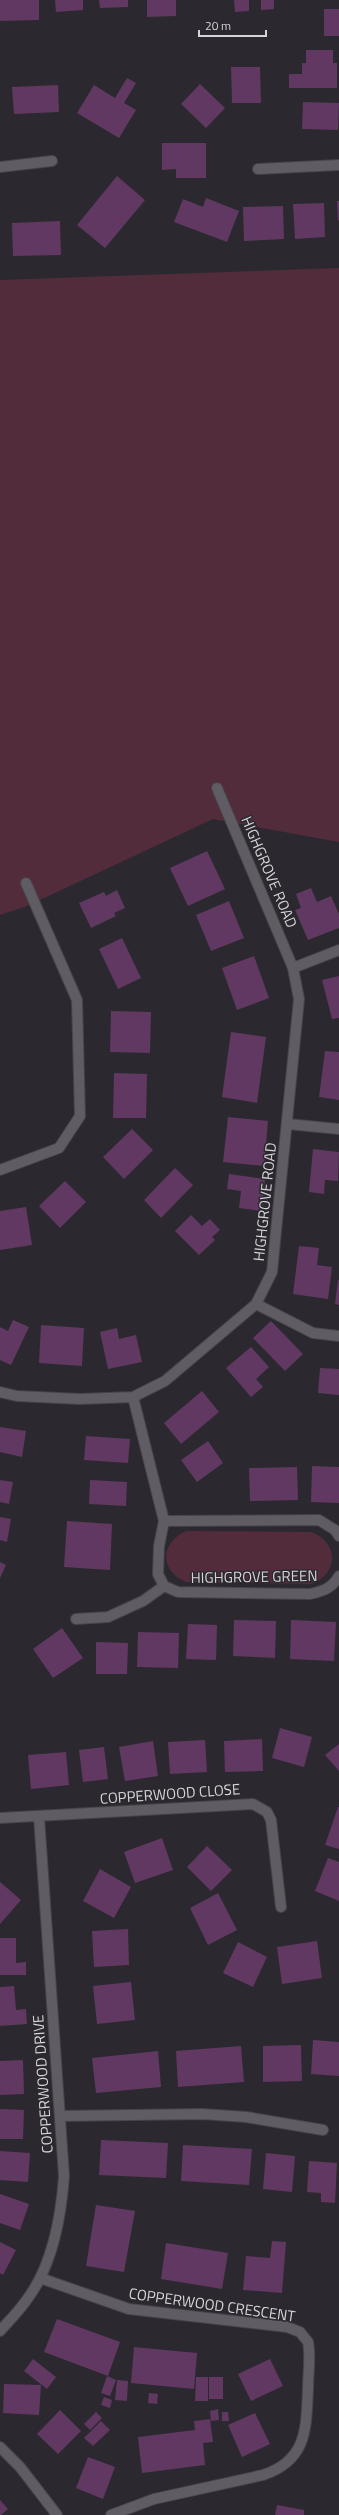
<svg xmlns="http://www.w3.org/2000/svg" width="339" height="2515" viewBox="0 0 339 2515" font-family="'Titillium Web',sans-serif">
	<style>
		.green { fill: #532c3c }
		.building { fill: #613861 }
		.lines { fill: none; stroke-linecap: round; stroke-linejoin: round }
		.street-casing { stroke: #464449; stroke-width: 12 }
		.street { stroke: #5f5c64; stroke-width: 10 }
		.labels { text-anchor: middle; stroke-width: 3; stroke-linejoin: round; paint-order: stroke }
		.street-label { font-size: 15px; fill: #d5d4d8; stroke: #2b292f }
	</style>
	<rect width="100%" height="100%" fill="#2b292f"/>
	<path class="green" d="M 339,268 L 339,842 L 213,819 L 27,906 L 0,915 L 0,280 Z
		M 186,1531 L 311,1532 C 339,1542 339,1574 311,1584 L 186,1582 C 159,1570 160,1543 186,1531 Z"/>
	<path class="building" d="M 0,0 L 39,0 L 39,20 L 0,21 Z
		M 55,0 L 83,0 L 83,10 L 56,12 Z
		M 99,0 L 128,0 L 128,7 L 100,8 Z
		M 147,0 L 176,0 L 176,16 L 147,17 Z
		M 234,0 L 249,0 L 249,11 L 235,12 Z
		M 261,0 L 274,0 L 274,9 L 261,10 Z
		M 324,9 L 339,9 L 339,36 L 324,36 Z
		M 306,50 L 333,50 L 333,63 L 337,63 L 337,88 L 289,88 L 289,74 L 302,74 L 302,63 L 306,63 Z
		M 231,67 L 260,67 L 261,103 L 232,103 Z
		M 127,78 L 136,83 L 124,103 L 136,110 L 119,138 L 77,113 L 94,85 L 115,98 Z
		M 200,84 L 225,108 L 206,128 L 181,104 Z
		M 58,85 L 59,112 L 14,114 L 12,87 Z
		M 303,102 L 339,103 L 338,130 L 302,129 Z
		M 162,143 L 206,143 L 206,178 L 176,178 L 176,169 L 162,170 Z
		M 117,176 L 145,200 L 105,248 L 77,225 Z
		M 206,198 L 239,211 L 227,242 L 174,222 L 183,199 L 203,207 Z
		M 337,201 L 339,201 L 339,220 L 338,221 Z
		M 324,203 L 325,237 L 295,239 L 293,204 Z
		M 283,206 L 284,239 L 244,241 L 243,207 Z
		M 60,221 L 61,255 L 13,256 L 12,223 Z
		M 207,851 L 225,889 L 188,906 L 170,868 Z
		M 311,888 L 317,902 L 331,896 L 339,914 L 339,928 L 308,940 L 295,910 L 301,908 L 296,894 Z
		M 117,890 L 125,908 L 114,913 L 116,916 L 91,928 L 79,903 L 104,892 L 106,896 Z
		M 229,901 L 244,938 L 211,951 L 196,915 Z
		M 122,938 L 141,978 L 118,989 L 99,949 Z
		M 254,956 L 269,998 L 237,1010 L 222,968 Z
		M 339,976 L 339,1018 L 332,1019 L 322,980 Z
		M 111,1011 L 151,1012 L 150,1053 L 110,1052 Z
		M 231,1032 L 266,1037 L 257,1103 L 222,1097 Z
		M 325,1051 L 339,1052 L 339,1100 L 319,1097 Z
		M 114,1073 L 147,1074 L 146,1118 L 113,1118 Z
		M 228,1117 L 268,1121 L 264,1166 L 223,1162 Z
		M 132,1129 L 153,1150 L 124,1179 L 103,1157 Z
		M 313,1149 L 339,1152 L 338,1181 L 325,1180 L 324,1194 L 309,1192 Z
		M 175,1168 L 193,1185 L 161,1218 L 144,1200 Z
		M 229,1174 L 265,1179 L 262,1211 L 239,1208 L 241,1191 L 227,1189 Z
		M 65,1181 L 86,1202 L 60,1228 L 39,1206 Z
		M 26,1207 L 32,1245 L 0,1250 L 0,1211 Z
		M 191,1215 L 202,1226 L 210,1219 L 220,1230 L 212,1237 L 215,1240 L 199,1255 L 175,1231 Z
		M 299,1246 L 319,1248 L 317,1265 L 332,1267 L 328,1299 L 293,1294 Z
		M 338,1280 L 339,1280 L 339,1305 L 335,1304 Z
		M 13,1320 L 29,1327 L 11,1365 L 0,1360 L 0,1327 L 8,1331 Z
		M 271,1321 L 303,1354 L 285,1371 L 253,1338 Z
		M 41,1325 L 84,1328 L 82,1366 L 39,1363 Z
		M 117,1328 L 119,1339 L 136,1335 L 142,1362 L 108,1369 L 100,1332 Z
		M 251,1347 L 269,1367 L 256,1379 L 263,1387 L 251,1397 L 226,1368 Z
		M 320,1368 L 339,1369 L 339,1395 L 318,1393 Z
		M 202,1391 L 219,1412 L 181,1444 L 164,1423 Z
		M 0,1427 L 26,1431 L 22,1457 L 0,1452 Z
		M 86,1436 L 130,1439 L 128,1463 L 84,1460 Z
		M 208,1441 L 223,1463 L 197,1482 L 181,1460 Z
		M 312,1466 L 339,1467 L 339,1503 L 311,1502 Z
		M 297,1467 L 298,1500 L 250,1501 L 249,1468 Z
		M 0,1480 L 13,1482 L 9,1504 L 0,1502 Z
		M 90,1480 L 127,1482 L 126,1506 L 89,1504 Z
		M 0,1517 L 11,1519 L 7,1542 L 0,1540 Z
		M 67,1521 L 112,1524 L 110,1570 L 64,1567 Z
		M 0,1562 L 6,1565 L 0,1578 Z
		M 234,1620 L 276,1621 L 275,1658 L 233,1656 Z
		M 291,1620 L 336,1622 L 334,1661 L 290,1659 Z
		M 188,1624 L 217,1625 L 216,1660 L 186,1659 Z
		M 62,1628 L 83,1658 L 53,1678 L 33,1649 Z
		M 138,1632 L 179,1633 L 178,1668 L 137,1667 Z
		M 96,1642 L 128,1643 L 127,1674 L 96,1674 Z
		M 280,1728 L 312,1737 L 304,1767 L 272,1758 Z
		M 262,1739 L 263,1771 L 225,1772 L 224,1741 Z
		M 205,1740 L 207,1772 L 170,1774 L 168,1742 Z
		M 153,1741 L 158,1776 L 125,1781 L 119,1747 Z
		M 339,1744 L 339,1771 L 325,1755 Z
		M 104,1747 L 108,1779 L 83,1782 L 79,1750 Z
		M 66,1752 L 69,1785 L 31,1789 L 28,1755 Z
		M 338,1807 L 339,1807 L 339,1849 L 325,1845 Z
		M 162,1838 L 173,1870 L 135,1883 L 124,1852 Z
		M 207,1846 L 232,1870 L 211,1891 L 187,1867 Z
		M 328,1858 L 339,1862 L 339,1901 L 315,1891 Z
		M 100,1869 L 131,1887 L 114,1918 L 83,1901 Z
		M 0,1882 L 21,1900 L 0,1924 Z
		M 218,1893 L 237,1930 L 208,1945 L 190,1908 Z
		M 128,1929 L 129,1965 L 94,1967 L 92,1931 Z
		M 0,1938 L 16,1938 L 16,1963 L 26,1962 L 26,1975 L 0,1975 Z
		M 317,1941 L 322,1978 L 282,1984 L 277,1947 Z
		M 238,1942 L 267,1957 L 253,1987 L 223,1973 Z
		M 131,1982 L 135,2020 L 97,2024 L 93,1986 Z
		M 14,1986 L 16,2010 L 26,2009 L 27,2024 L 0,2026 L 0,1987 Z
		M 313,2040 L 339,2042 L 339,2076 L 311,2074 Z
		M 301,2045 L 302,2081 L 263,2082 L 263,2046 Z
		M 241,2046 L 244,2082 L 178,2087 L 176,2051 Z
		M 158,2051 L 161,2087 L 96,2093 L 92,2058 Z
		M 23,2060 L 24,2094 L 0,2095 L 0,2061 Z
		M 0,2109 L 24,2110 L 23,2139 L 0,2139 Z
		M 101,2140 L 168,2143 L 166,2178 L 99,2175 Z
		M 183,2145 L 252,2149 L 249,2185 L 181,2181 Z
		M 0,2151 L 30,2153 L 28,2182 L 0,2180 Z
		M 266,2153 L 295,2156 L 292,2192 L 263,2189 Z
		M 309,2161 L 337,2163 L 335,2203 L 321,2202 L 321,2193 L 307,2192 Z
		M 0,2194 L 29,2204 L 20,2230 L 0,2223 Z
		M 96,2205 L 135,2211 L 124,2272 L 86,2266 Z
		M 272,2241 L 286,2242 L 282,2293 L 243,2290 L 246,2256 L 270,2258 Z
		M 0,2242 L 16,2250 L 3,2275 L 0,2273 Z
		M 166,2243 L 228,2253 L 222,2289 L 161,2279 Z
		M 57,2319 L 120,2342 L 108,2376 L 44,2352 Z
		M 134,2347 L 197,2353 L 194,2389 L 131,2383 Z
		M 33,2359 L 56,2377 L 47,2389 L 24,2371 Z
		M 270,2359 L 283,2386 L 251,2401 L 238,2374 Z
		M 107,2376 L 116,2380 L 110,2396 L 101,2393 Z
		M 196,2377 L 208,2377 L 208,2401 L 195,2401 Z
		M 209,2377 L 223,2377 L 223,2399 L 209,2399 Z
		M 117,2380 L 128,2381 L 127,2401 L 115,2400 Z
		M 4,2384 L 41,2385 L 39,2415 L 3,2413 Z
		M 149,2393 L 158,2394 L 157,2404 L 148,2403 Z
		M 104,2397 L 112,2400 L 110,2408 L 101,2405 Z
		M 218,2409 L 219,2420 L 211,2421 L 210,2411 Z
		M 60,2410 L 81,2431 L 58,2454 L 37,2434 Z
		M 96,2412 L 102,2418 L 90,2430 L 84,2424 Z
		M 222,2412 L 228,2412 L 229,2421 L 222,2421 Z
		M 255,2413 L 270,2444 L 242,2457 L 228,2425 Z
		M 210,2419 L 213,2442 L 203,2443 L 205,2465 L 142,2473 L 138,2437 L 195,2430 L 194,2421 Z
		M 101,2421 L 110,2430 L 93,2446 L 84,2438 Z
		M 88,2457 L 115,2467 L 103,2499 L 76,2488 Z
		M 0,2500 L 8,2509 L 1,2515 L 0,2515 Z
		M 277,2505 L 304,2510 L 304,2515 L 275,2515 Z"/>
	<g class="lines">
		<defs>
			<path id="street" d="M 0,167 L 52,161
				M 258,169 L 339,165
				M 293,968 L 339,950
				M 288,1124 L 339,1129
				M 0,1170 L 59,1148 L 80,1116 L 77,1000 L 26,883
				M 256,1304 L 313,1333 L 339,1336
				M 0,1392 L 17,1396 L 80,1399 L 133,1397 L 165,1381 L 256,1304 L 272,1272 L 299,999 L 293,968 L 217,788
				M 133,1397 L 164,1521 L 159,1546 L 158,1574 L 164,1586 L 178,1592 L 310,1594 C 324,1591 332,1588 339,1576
				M 164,1521 L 319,1520 L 335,1530 L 339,1536
				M 76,1619 L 108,1617 L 143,1601 L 164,1586
				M 0,1818 L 253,1804 L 267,1812 L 271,1820 L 281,1907
				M 61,2116 L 202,2114 L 246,2117 L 323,2130
				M 40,2278 L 129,2309 L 287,2327 L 300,2332 L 308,2342 C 311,2357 308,2373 308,2388 C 306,2428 308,2460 263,2475 L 154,2499 L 111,2515
				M 0,2331 C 10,2320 20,2310 28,2298 C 53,2264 61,2218 64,2176 L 39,1817
				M 0,2447 L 20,2467 L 57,2515"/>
		</defs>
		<use href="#street" class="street-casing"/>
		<use href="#street" class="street"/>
	</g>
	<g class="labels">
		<g class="street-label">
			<text transform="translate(269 872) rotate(67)" y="5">HIGHGROVE ROAD</text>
			<text transform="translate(265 1202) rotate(-84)" y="5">HIGHGROVE ROAD</text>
			<text transform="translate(254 1577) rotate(-1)" y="5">HIGHGROVE GREEN</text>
			<text transform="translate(170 1794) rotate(-4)" y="5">COPPERWOOD CLOSE</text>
			<text transform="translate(43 2084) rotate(-94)" y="5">COPPERWOOD DRIVE</text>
			<text transform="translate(212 2305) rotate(8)" y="5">COPPERWOOD CRESCENT</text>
		</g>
	</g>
	<path d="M199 30v6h67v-6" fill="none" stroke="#d5d4d8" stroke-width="2"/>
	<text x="205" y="30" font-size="12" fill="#d5d4d8" stroke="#2b292f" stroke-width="3" paint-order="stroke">20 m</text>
</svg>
